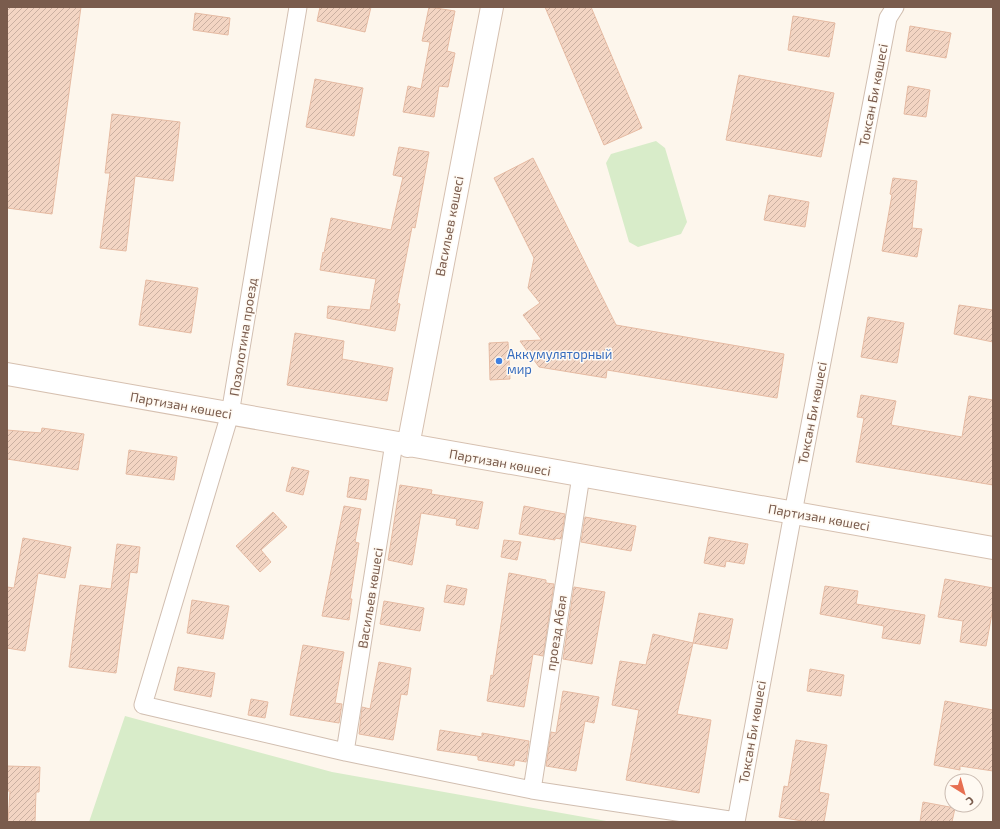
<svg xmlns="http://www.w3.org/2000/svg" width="1000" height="829" viewBox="0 0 1000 829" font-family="'Exo 2',sans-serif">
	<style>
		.green { fill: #d8ecc9 }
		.building { fill: url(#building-hatch); stroke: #e6bba3 }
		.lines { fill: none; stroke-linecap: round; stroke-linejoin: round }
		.street-casing { stroke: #d1beb0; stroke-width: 19 }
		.secondary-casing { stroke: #d6c0b0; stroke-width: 24 }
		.street { stroke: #fff; stroke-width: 17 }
		.secondary { stroke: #fff; stroke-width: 22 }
		.shop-dot { fill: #3f7fe0; stroke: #fffaf3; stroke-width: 1.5 }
		.labels { text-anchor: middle; stroke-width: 3; stroke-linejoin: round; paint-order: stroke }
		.street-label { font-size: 13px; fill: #7a5c4d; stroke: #fffaf3 }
		.shop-label { font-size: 13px; fill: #366cbe; stroke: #fffaf3; text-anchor: start }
	</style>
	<defs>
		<pattern id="building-hatch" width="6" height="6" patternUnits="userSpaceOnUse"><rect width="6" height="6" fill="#f3d5c3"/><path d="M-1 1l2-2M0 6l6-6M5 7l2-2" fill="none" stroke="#cab0a1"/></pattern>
	</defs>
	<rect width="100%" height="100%" fill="#fdf6ec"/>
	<path class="green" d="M 656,141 L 665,148 L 687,222 L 681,234 L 638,247 L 629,242 L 606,163 L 611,154 Z
		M 125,716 L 332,772 L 612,822 L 89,822 Z"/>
	<path class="building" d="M 7,7 L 81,7 L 52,214 L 7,208 Z
		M 320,7 L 371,7 L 365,32 L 317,21 Z
		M 429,7 L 455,11 L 447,51 L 455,53 L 448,87 L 439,86 L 434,117 L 403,112 L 408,86 L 421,89 L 430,42 L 422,41 Z
		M 545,7 L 591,7 L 642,128 L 604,145 Z
		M 195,13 L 230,18 L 228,35 L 193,30 Z
		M 793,16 L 835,23 L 829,57 L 788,50 Z
		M 910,26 L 951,33 L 946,58 L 906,51 Z
		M 739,75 L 834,93 L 821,157 L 726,140 Z
		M 315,79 L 363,88 L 354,136 L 306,127 Z
		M 908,86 L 930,90 L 926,117 L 904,114 Z
		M 112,114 L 180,122 L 173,181 L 135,176 L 126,251 L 100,248 L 110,173 L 105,173 Z
		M 399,147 L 429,152 L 415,228 L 412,227 L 397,303 L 400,304 L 395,331 L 327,318 L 328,306 L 370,310 L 376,279 L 320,270 L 323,252 L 324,253 L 331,218 L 391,230 L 403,177 L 393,175 Z
		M 533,158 L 616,325 L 784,354 L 777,398 L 607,370 L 606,378 L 539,367 L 520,341 L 542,340 L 523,315 L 540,303 L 528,288 L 534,258 L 494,178 Z
		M 893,178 L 917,181 L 912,228 L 922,229 L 917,257 L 882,251 L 892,195 L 890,194 Z
		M 769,195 L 809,202 L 805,227 L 764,220 Z
		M 146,280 L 198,288 L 191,333 L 139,325 Z
		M 959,305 L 993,310 L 993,342 L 954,334 Z
		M 868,317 L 904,323 L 897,363 L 861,357 Z
		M 295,333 L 344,341 L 342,359 L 393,368 L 387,401 L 287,385 Z
		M 508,342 L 510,379 L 490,380 L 489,343 Z
		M 861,395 L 896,401 L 891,425 L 962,437 L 969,396 L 993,400 L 993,485 L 856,462 L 864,418 L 857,417 Z
		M 42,428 L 84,434 L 78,470 L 7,459 L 7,430 L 41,433 Z
		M 129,450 L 177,457 L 174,480 L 126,474 Z
		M 292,467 L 309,471 L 303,495 L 286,491 Z
		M 350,477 L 369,480 L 366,500 L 347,497 Z
		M 400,485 L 432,490 L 431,494 L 483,502 L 478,529 L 456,525 L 457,519 L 421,513 L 412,565 L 388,560 Z
		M 344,506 L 361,509 L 355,542 L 359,543 L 350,599 L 352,599 L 349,620 L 322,616 Z
		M 524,506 L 565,514 L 561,539 L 555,538 L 555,540 L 519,534 Z
		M 273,512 L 287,527 L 261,550 L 271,562 L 260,572 L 236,546 Z
		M 585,517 L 636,526 L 631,551 L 581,542 Z
		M 709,537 L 748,544 L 744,564 L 726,561 L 725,567 L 704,563 Z
		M 23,538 L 71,547 L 65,578 L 38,573 L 25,651 L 7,648 L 7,587 L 14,588 Z
		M 504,540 L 521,542 L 517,560 L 501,557 Z
		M 117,544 L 140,547 L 137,573 L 130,572 L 116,673 L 69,667 L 80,585 L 111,589 Z
		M 509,573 L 546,580 L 546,583 L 554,584 L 543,656 L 533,654 L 524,707 L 487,701 L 491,675 L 493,676 Z
		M 945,579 L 993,588 L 993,608 L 986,646 L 960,642 L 963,621 L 938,617 Z
		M 447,585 L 467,589 L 464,605 L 444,602 Z
		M 825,586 L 858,591 L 856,604 L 925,615 L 920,644 L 882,638 L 884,626 L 820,614 Z
		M 574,587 L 605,592 L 592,664 L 563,659 Z
		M 192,600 L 229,606 L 223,639 L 187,633 Z
		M 384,601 L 424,608 L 420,631 L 380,624 Z
		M 699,613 L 733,619 L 727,649 L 693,643 Z
		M 653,634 L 693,643 L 677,714 L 711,720 L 699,793 L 626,780 L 639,710 L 612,705 L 620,661 L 646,665 Z
		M 303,645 L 344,652 L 335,703 L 342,704 L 339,723 L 290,715 Z
		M 379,662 L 411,668 L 407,695 L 401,694 L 393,740 L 359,734 L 362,707 L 370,709 Z
		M 178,667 L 215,673 L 211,697 L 174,690 Z
		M 810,669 L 844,675 L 841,696 L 807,691 Z
		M 563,691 L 599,697 L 594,723 L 585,721 L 576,771 L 546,766 L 551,732 L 556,733 Z
		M 251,699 L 268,702 L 265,718 L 248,715 Z
		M 945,701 L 993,710 L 993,771 L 960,766 L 960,770 L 934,765 Z
		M 440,730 L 482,737 L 482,733 L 529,741 L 526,762 L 515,760 L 514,766 L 478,760 L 478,756 L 437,750 Z
		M 796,740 L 827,745 L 819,792 L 829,794 L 824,822 L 808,822 L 779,817 L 784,786 L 788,787 Z
		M 7,766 L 40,767 L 39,792 L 36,792 L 35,822 L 8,822 L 10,791 L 7,791 Z
		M 923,802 L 955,808 L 952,822 L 920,822 Z"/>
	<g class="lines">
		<defs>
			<path id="street" d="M 298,7 L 230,414 L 143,705 L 345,752 L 532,790 L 736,821
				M 345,752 L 394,443
				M 532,790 L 581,476
				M 736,822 L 793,513 L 888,18 L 895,7"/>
			<path id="secondary" d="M 7,374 L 993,548
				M 408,446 L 492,7"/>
		</defs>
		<use href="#street" class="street-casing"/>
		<use href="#secondary" class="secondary-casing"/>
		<use href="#street" class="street"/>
		<use href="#secondary" class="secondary"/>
	</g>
	<circle class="shop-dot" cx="499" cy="361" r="4"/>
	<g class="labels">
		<g class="street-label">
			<text transform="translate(873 95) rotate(-79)" y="5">Токсан Би көшесі</text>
			<text transform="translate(449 226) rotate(-79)" y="5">Васильев көшесі</text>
			<text transform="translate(243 337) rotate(-81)" y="5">Позолотина проезд</text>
			<text transform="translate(181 405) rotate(10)" y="5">Партизан көшесі</text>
			<text transform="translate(812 413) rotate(-79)" y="5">Токсан Би көшесі</text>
			<text transform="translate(500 462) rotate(10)" y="5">Партизан көшесі</text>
			<text transform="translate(819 517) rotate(10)" y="5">Партизан көшесі</text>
			<text transform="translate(370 598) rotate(-81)" y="5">Васильев көшесі</text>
			<text transform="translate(556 633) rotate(-81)" y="5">проезд Абая</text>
			<text transform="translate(752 732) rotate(-80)" y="5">Токсан Би көшесі</text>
		</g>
		<g class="shop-label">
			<text x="507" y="359">Аккумуляторный<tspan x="507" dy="15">мир</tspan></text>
		</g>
	</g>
	<rect width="1000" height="829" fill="none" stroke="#7a5c4d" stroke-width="16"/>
	<g transform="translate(964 793) rotate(143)"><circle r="19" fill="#fffaf3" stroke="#cabbb1"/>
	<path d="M0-3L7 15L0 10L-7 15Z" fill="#e76f51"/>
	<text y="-6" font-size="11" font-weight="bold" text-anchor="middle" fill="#7a5c4d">С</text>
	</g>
</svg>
